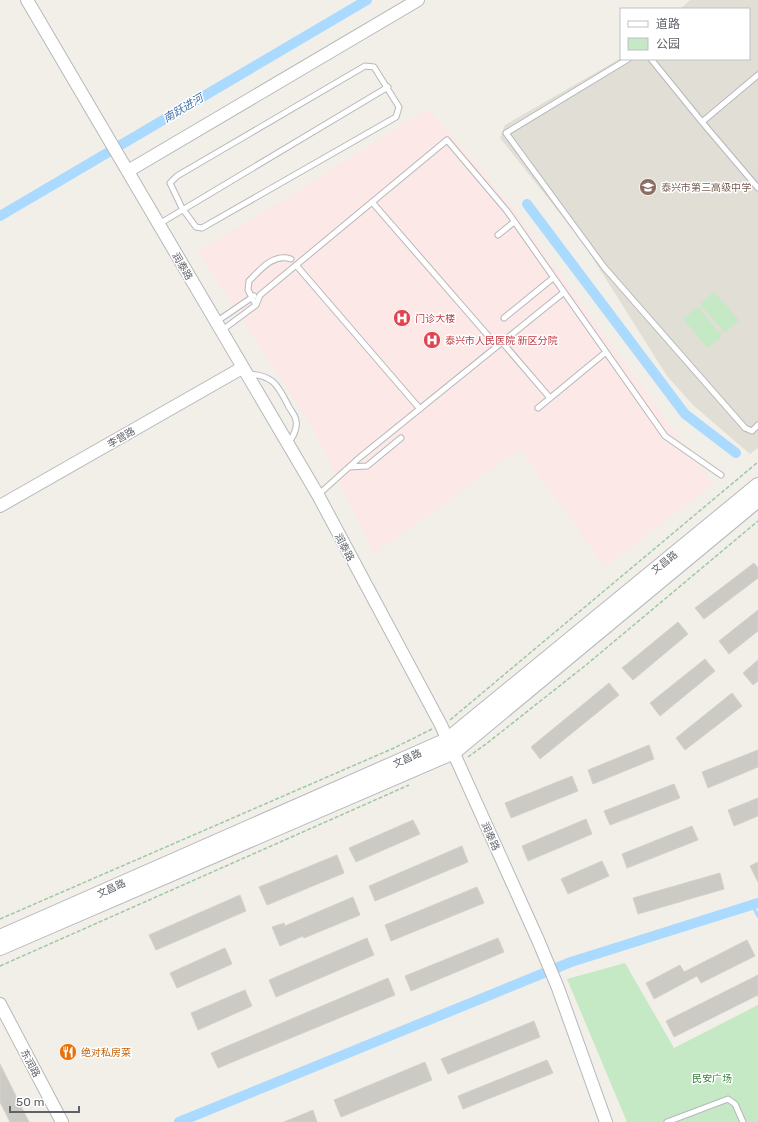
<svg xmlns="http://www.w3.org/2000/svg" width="758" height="1122" viewBox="0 0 758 1122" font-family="Rubik,'Noto Sans SC',sans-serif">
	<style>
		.education { fill: #e1ded6 }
		.medical { fill: #fce8e6 }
		.green { fill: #c5e8c5 }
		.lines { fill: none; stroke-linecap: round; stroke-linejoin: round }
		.stream { stroke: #aadaff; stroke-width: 3 }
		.canal { stroke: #aadaff; stroke-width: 10 }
		.building { fill: #cccac5; stroke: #d6d1c6 }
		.service-casing { stroke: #b5b8bc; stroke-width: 7 }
		.tertiary-casing { stroke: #b5b8bc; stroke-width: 14 }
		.secondary-casing { stroke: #b6babf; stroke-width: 16 }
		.path { stroke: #9cc7a9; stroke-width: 1.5; stroke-dasharray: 4 2; stroke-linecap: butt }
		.service { stroke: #fff; stroke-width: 5 }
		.tertiary { stroke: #fff; stroke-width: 12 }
		.secondary { stroke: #fff; stroke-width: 14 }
		.labels { text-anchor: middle; stroke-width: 3; stroke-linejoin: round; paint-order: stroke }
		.education-label { font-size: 10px; fill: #785e54; stroke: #fff; text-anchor: start }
		.street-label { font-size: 10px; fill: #5f6368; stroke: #fff }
		.health-label { font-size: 10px; fill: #be3a42; stroke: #fff; text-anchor: start }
		.food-label { font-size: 10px; fill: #c56008; stroke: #fff; text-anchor: start }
		.park-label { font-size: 10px; fill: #348238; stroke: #fff }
		.water-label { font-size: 11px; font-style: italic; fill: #4174aa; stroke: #fff }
	</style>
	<rect width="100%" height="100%" fill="#f1efe8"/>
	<path class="education" d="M 690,0 L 758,0 L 758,448 L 750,454 L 693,405 L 667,376 L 582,241 L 500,138 L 505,125 L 621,58 L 749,59 L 749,9 L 680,9 Z"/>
	<path class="medical" d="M 428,108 L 504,197 L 713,484 L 605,567 L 520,449 L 374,554 L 313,429 L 198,251 L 288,197 Z"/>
	<path class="green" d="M 714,292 L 739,320 L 725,333 L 700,304 Z
		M 698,307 L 722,336 L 708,348 L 683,319 Z
		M 625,963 L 674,1048 L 758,1005 L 758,1122 L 627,1122 L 567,979 Z"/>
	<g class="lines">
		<path class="stream" d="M 752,905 L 758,916"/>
		<path class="canal" d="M 527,204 L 685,414 L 736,453
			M 0,216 L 367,0
			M 179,1122 L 571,962 L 758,903"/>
	</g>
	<path class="building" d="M 754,563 L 758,568 L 758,578 L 704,619 L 695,608 Z
		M 758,610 L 758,631 L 729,654 L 719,641 Z
		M 678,622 L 688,634 L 633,680 L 622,668 Z
		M 705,659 L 715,671 L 660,716 L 650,703 Z
		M 758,660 L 758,681 L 753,685 L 743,673 Z
		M 609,683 L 619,695 L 540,759 L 531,747 Z
		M 732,693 L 742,706 L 685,750 L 676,738 Z
		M 649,745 L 654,759 L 593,784 L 588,770 Z
		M 758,750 L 758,767 L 708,788 L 702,772 Z
		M 572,776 L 578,791 L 511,818 L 505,803 Z
		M 674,784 L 680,798 L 610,825 L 604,811 Z
		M 758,798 L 758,816 L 734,826 L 728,810 Z
		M 586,819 L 592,834 L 528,861 L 522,846 Z
		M 413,820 L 420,834 L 356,862 L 349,848 Z
		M 692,826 L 698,840 L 627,868 L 622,854 Z
		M 462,846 L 468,862 L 375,901 L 369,886 Z
		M 337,855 L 344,873 L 267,905 L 259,887 Z
		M 602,861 L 609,876 L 568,894 L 561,879 Z
		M 758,862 L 758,882 L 750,866 Z
		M 720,873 L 724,889 L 638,914 L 633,898 Z
		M 477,887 L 484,903 L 391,941 L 385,925 Z
		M 240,895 L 246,911 L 156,950 L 149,935 Z
		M 353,897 L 360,915 L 304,938 L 303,936 L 280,946 L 272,927 L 284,923 L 285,926 Z
		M 367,938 L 374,955 L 276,997 L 269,980 Z
		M 498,938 L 504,952 L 411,991 L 405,976 Z
		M 747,940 L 755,956 L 701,983 L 697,976 L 654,999 L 646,983 L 680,965 L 684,972 Z
		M 225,948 L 232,964 L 177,988 L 170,973 Z
		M 758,975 L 758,995 L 674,1037 L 666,1021 Z
		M 388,978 L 395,995 L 218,1068 L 211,1053 Z
		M 245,990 L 252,1006 L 198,1030 L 191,1013 Z
		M 534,1021 L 540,1037 L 448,1074 L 441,1059 Z
		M 547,1060 L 553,1073 L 463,1109 L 458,1096 Z
		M 425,1062 L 432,1080 L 341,1117 L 334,1100 Z
		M 0,1064 L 29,1122 L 10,1122 L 0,1102 Z
		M 313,1110 L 317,1122 L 284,1122 Z"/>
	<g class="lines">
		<defs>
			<path id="service" d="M 628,59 L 506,133 L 604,267 L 745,428 L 752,431 L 758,425
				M 651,59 L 702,122 L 758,75
				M 365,66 L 374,67 L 399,107 L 396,117 L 202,228 L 196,227 L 182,208 L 170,183 L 177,176 Z
				M 702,122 L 758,188
				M 372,202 L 497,346
				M 159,224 L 388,87
				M 498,235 L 514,222
				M 296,265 L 420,409
				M 256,305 L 248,290 L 249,281 C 260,270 273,253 291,259
				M 504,318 L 553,278
				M 216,322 L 254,296
				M 221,331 L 256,305 L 260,295 L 447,140 L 507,211 L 665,436 L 721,475
				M 502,342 L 550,398
				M 248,374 C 274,375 278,386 289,407 C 291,411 296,416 296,421 C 298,429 292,438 288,444
				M 538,408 L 606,352
				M 349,467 L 367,466 L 401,438
				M 318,495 L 359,458 L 563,293
				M 667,1122 L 728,1099 L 735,1104 L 743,1122"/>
			<path id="tertiary" d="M 27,0 L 318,495 L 441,725 L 538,940 L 558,988 L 606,1122
				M 128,171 L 418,0
				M 0,506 L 242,368
				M 0,1004 L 62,1122"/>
			<path id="secondary" d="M 0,937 L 447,740 L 758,485
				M 0,948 L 454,752 L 758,500"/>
		</defs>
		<use href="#service" class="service-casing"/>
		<use href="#tertiary" class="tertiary-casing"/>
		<use href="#secondary" class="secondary-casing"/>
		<path class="path" d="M 450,720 L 758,462
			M 468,757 L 486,744 L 586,665 L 758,521
			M 0,919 L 394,748 L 432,729
			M 0,966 L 409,785"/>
		<use href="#service" class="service"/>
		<use href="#tertiary" class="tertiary"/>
		<use href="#secondary" class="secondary"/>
	</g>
	<defs>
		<symbol id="school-disc" viewBox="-11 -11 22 22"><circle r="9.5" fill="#8d6e63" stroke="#fff"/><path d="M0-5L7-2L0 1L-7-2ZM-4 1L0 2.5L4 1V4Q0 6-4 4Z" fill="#fff"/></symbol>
		<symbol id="hospital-disc" viewBox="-11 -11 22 22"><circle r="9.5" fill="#e0444e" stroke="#fff"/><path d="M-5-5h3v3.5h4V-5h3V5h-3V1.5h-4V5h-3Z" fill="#fff"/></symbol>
		<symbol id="restaurant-disc" viewBox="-11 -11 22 22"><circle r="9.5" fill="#e8710a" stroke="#fff"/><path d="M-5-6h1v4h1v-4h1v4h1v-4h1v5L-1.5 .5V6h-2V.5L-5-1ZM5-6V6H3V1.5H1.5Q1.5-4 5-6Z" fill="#fff"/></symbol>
	</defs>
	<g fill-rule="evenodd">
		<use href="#school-disc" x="638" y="177" width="20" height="20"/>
		<use href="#hospital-disc" x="392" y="308" width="20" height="20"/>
		<use href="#hospital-disc" x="422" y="330" width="20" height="20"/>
		<use href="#restaurant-disc" x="58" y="1042" width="20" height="20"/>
	</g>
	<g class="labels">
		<g class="education-label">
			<text x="661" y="191">泰兴市第三高级中学</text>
		</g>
		<g class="street-label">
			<text transform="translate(183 266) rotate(60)" y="4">润泰路</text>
			<text transform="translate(121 437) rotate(-30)" y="4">李营路</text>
			<text transform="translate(345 547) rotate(62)" y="4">润泰路</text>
			<text transform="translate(664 562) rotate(-39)" y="4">文昌路</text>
			<text transform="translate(407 758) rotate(-24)" y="4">文昌路</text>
			<text transform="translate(491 836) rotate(66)" y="4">润泰路</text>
			<text transform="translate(111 888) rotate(-24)" y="4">文昌路</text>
			<text transform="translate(31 1063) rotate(62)" y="4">东润路</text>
		</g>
		<g class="health-label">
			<text x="415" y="322">门诊大楼</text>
			<text x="445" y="344">泰兴市人民医院 新区分院</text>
		</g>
		<g class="food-label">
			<text x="81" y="1056">绝对私房菜</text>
		</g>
		<g class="park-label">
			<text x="712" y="1082">民安广场</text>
		</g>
		<g class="water-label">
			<text transform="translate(183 108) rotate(-31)" y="4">南跃进河</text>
		</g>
	</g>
	<rect x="620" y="8" width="130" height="52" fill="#ffffff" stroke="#bfc1c3"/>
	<rect x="628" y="21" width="20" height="6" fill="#ffffff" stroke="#bfc1c3"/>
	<text x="656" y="28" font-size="12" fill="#5f6368">道路</text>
	<rect x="628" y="38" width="20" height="12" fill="#c5e8c5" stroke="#bfc1c3"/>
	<text x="656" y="48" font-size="12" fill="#5f6368">公园</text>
	<path d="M10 1106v6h69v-6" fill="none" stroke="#5f6368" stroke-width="2"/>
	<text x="16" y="1106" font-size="12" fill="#5f6368" stroke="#ffffff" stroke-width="3" paint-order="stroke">50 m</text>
</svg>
